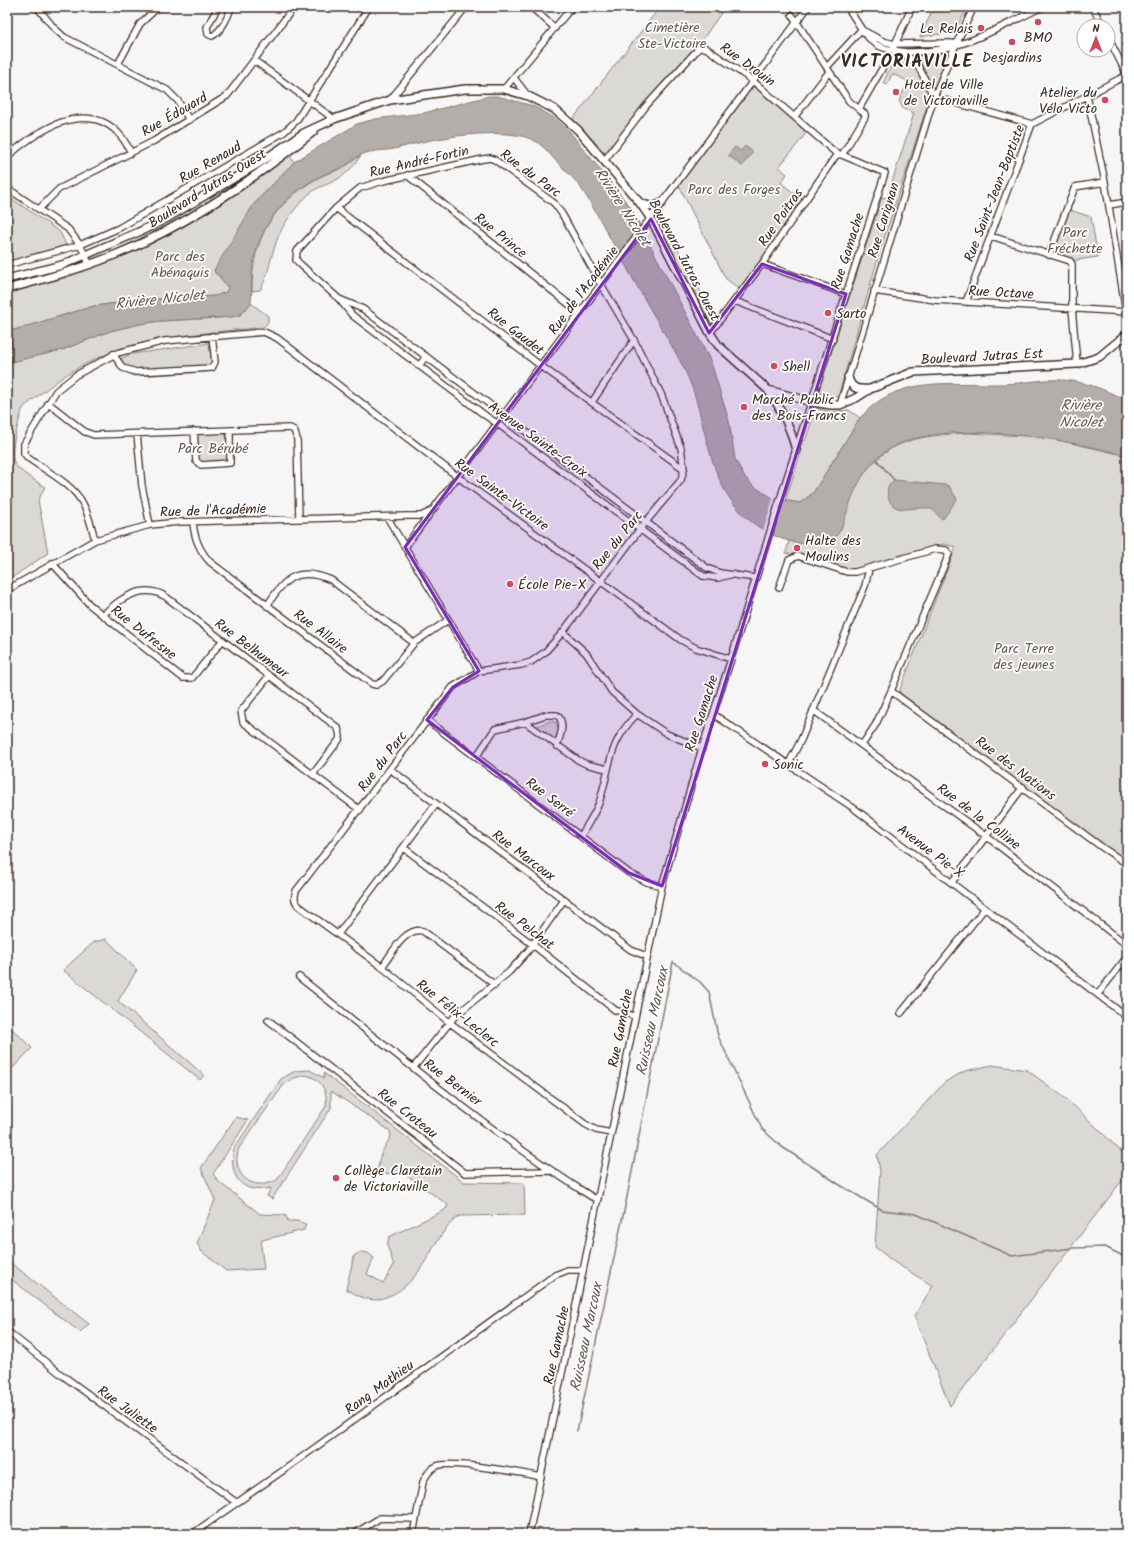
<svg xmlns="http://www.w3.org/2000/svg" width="1134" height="1541" viewBox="0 0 1134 1541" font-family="Kalam,sans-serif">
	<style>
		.green { fill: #dbd9d6; stroke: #8b827a; fill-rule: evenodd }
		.water { fill: #b4aeaa; stroke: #847972 }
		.pier { fill: #f7f6f6 }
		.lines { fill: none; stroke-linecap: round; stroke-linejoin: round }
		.stream { stroke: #847972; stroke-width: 1.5 }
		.minor-casing { stroke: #3b2a1e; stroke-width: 8 }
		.major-casing { stroke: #3b2a1e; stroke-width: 10 }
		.minor { stroke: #fff; stroke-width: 5.5 }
		.major { stroke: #fff; stroke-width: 7 }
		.marked { fill: #7b2cbf; fill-opacity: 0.2; stroke: #7b2cbf; stroke-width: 3; stroke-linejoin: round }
		.poi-dot { fill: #d1495b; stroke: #fff; stroke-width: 1.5 }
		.labels { text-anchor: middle; stroke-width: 3.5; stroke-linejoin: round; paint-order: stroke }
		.park-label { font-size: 14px; fill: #63564c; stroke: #fff }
		.poi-label { font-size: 14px; fill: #3b2a1e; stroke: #fff; text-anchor: start }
		.street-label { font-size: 14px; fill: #3b2a1e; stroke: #fff }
		.water-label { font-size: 15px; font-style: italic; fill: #65584f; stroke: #fff }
		.district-label { font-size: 18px; font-weight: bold; letter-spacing: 1px; fill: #3b2a1e; stroke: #fff }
	</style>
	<rect width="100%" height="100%" fill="#f7f6f6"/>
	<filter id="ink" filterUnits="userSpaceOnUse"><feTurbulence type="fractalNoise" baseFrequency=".025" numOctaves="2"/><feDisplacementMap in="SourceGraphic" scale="8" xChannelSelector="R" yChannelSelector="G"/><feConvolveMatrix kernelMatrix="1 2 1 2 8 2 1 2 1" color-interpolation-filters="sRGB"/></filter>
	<g filter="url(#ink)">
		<path class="green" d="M 660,7 L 725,7 L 701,42 L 605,153 L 573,119 Z
			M 934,7 L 968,7 L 954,32 L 920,37 Z
			M 948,53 L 934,88 L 912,56 Z
			M 899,54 C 917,61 923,80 930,97 L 880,251 L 838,397 L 818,393 L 882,197 L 887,198 L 914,113 L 903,109 L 899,101 L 908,81 L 892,74 L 887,85 L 883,83 L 895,58 Z
			M 753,84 L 807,132 L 779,167 L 787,174 L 781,183 L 803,200 L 741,290 L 726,279 L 678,184 Z
			M 288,153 L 294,162 L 254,204 L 215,273 L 218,275 L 228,288 L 227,292 L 216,296 L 142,300 L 94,306 L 7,332 L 7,294 L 89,269 L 138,248 Z
			M 361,155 C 355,165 348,173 338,179 C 324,187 317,185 304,199 C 292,211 279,230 275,246 C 270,260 268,277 260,290 L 252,291 C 252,238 273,204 318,178 C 326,173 336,172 344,167 C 350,164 355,159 361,155 Z
			M 8,196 L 60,232 L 66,245 L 7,262 L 7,197 Z
			M 1067,209 L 1091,217 L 1098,257 L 1070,261 L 1049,255 Z
			M 659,214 L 715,318 L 711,324 L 656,220 Z
			M 251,303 L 268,316 L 268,322 L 264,327 C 199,334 132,336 74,370 C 57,380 41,394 25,406 L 22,410 C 19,424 6,456 17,467 C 25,475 36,481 45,487 L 38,500 L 48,553 L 7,581 L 7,363 L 62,350 L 110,331 L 140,324 L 161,321 L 221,318 L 246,309 Z
			M 210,343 L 212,366 L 211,370 L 206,372 L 133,376 L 127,372 L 117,360 L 132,354 Z
			M 816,408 L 831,412 L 849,410 L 860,418 L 813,493 L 800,503 L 787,501 L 786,498 Z
			M 230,430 L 232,461 L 198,464 L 194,431 Z
			M 967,433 L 1045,437 L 1127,456 L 1127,861 L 1105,848 L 899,692 L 956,547 L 943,544 L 863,569 L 855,574 L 786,553 L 789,541 L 806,544 L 840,531 C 845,516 849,499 857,485 C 883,439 919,436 967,433 Z
			M 551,721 L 555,722 C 561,729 558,735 555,744 L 534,727 Z
			M 106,939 L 137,970 L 118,1001 L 204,1075 L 200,1080 L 63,970 L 94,942 Z
			M 7,1024 L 32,1048 L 7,1074 Z
			M 992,1065 L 1027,1070 L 1069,1101 L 1127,1157 L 1127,1180 L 1120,1183 L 950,1406 L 914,1316 L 933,1286 L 894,1262 L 875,1247 L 880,1171 L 877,1155 L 945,1082 L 965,1071 Z
			M 310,1070 L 324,1078 L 324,1073 L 464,1182 L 524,1183 L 525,1215 L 459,1216 C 431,1236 425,1284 386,1297 C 380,1299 375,1301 368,1299 C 361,1298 353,1293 346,1289 L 354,1256 L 360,1252 L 368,1253 L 374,1258 L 367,1274 L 383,1283 L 394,1265 L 387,1245 L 389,1237 L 445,1210 L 448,1205 L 402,1172 L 384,1174 L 378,1172 C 377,1158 384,1148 391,1136 L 390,1131 L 331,1091 L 331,1108 L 272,1199 L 267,1196 L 271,1188 C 241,1195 228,1176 234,1148 L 281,1079 L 295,1071 ZM 304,1075 C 320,1077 328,1090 326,1106 L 277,1180 C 252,1193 230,1174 239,1148 L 285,1083 L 292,1079 Z
			M 236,1117 L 248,1120 L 213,1174 L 219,1182 L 260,1214 L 283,1215 L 286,1216 L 288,1221 L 297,1221 L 306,1224 L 304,1230 L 262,1240 L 261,1246 L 264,1269 L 226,1271 L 201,1251 L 197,1243 L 215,1200 L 201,1168 Z
			M 7,1260 L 89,1324 L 80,1332 L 7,1276 Z"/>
		<path class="water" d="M 489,96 L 497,96 L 533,106 L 553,117 L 569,131 L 631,208 L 711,362 L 729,421 L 735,459 L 744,476 L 753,486 L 773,498 L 800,503 L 813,493 L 860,418 C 898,374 951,385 1003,384 C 1017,384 1031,381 1046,380 C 1076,378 1101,387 1127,401 L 1127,456 C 1070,439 944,417 891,448 C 865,463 855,488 846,515 C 843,522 841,532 835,537 C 822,548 795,544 780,538 C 713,511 712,452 694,393 C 687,371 674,350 663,331 C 649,307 635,283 622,259 C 608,236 596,210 581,188 C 574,178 564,169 555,160 C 548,152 541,143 531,139 C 511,130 466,134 444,138 C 427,140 411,145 394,149 C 384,151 374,150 363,154 C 353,158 347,167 336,170 C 292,184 256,225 252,272 C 251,282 252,293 251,303 L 240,315 L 232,317 L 161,321 L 140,324 L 110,331 L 62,350 L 7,363 L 7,332 L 11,331 L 94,306 L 142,300 L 215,296 L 226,292 L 228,288 L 219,275 L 215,273 L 214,270 L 254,204 L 294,162 L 357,124 L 375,119 L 424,113 Z
			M 745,146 L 753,152 L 742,166 L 728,155 L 735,147 L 741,151 Z
			M 894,480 L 945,485 L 949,486 L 957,499 L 943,519 C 937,517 936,511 931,509 C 916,504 893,518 888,496 C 886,489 889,485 894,480 Z"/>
		<path class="pier" d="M 774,496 L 783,498 L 769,535 L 763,531 Z"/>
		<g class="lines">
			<path class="stream" d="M 876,459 L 894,480
				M 577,1431 L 627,1197 L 673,962 L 700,982 L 709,992 L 718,1036 L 762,1129 L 782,1147 L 840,1185 L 882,1210 L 916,1214 L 1012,1256 L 1072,1248 L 1105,1247 L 1127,1258"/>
			<defs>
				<path id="minor" d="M 37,7 L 54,28 L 64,37 L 167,90 L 178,101 L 189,120
					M 218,7 L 207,27 L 208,34 L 212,36 C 221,32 229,16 231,7
					M 531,7 L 555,28
					M 847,7 C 857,20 863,36 877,45 C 886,50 897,51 907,52 C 956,54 999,28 1042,7
					M 1093,7 L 1102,26
					M 862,30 L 883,41 L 894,44 L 950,43 L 956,44
					M 1108,37 L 1127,75
					M 902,52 L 917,64 L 934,97
					M 255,61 L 334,119
					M 118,64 L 140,24 L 158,7
					M 827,67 L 861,30
					M 514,78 L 528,96
					M 504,89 L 572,7
					M 1087,96 L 1105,182 L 1126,312
					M 934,97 L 1032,124
					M 390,100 L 466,7
					M 859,109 L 891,53 L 912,7
					M 795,116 L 829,72
					M 7,158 C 15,149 25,142 36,135 C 72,112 111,108 131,153
					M 604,161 L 646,106 L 699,48 L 706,48 L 753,81 L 837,154
					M 407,175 L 580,313
					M 7,188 L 68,229 L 80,245 L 90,265
					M 1109,205 L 1127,202
					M 336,208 L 541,366 L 684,469
					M 39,209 L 59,189 L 154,141 L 227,96 L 294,7
					M 991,236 L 1070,261 L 1072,264 L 1072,308 L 1077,364
					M 1049,255 L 1075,187 L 1105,182
					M 762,264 L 846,294
					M 7,265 L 80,245 L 119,228 L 284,132 L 296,121 L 369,7
					M 874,291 L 935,300 L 1127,312
					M 339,299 L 363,309 L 707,568 L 720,573 L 755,578
					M 735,301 L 833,339
					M 966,302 L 1032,124 L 1127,75
					M 710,333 L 762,264 L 837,154 L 842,155 L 865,117 L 865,114 L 849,101 L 792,15
					M 113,354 L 123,368 L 136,372 L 212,368 L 215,362 L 212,336
					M 419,366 L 426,356
					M 592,402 L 634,340
					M 48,403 L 85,432 L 94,435 L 290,428 L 294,430 L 297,439 L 299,519
					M 840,405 L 934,97 L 956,44 L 974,7
					M 194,431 L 196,461 L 201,465 L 230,463 L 230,430
					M 137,434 L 142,486 L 150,525
					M 387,517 L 479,671
					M 193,522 C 194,538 199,550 210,562 L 372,684 L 376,685 L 383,681 L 414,643 L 448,620
					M 95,540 C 92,528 89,515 83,504 C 73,484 46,471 28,458 L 24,453 L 24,444 L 56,391 L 76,375 L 117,353 L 165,341 L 264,332 L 277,338 L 458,477 L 681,640 L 696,648 L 731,659
					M 405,547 L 808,7
					M 52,563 L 90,605 L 183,678 L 192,678 L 222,641
					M 779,588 L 789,560 L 798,556 L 847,572 L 855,572 L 935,549 L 946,550 L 949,554 L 891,691 L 876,724 L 862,745
					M 7,590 L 95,540 L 150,525 L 179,522 L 408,516 L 421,516 L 432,511
					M 267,606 C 284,578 297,566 331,580 L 414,643
					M 103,615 C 120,598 143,582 166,597 L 338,728 L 340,736 L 339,740 L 313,774
					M 563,632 L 586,653 L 612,692 L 637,714 L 667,734 L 702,748
					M 269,676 L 241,711 L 243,722 L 360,810
					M 891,691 L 1103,848 L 1127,864
					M 813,710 L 986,836 L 1127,945
					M 713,714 L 855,809 L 1127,1017
					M 427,720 L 629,873 L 647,882 L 662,886
					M 525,722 L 545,715 L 557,715 C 566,723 560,736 557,746
					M 476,757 L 495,729 L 525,722 L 578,760 L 586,764 L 607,769
					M 789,763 L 801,740 L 865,586 L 869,569
					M 390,769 L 631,950 L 646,956
					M 581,836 C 587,825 594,815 599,803 C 611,767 607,744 637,714
					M 404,848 L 532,944 L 615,1010 L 634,1016
					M 952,882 L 1023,787
					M 338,934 L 436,804
					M 382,967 C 391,955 405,926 423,931 L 495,985
					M 299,977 C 394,1052 489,1132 592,1197 L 598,1199
					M 1098,994 L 1127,957
					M 901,1013 L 985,908
					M 268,1020 L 465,1173 L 551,1171
					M 414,1067 L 455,1016 L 509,972 L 528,951 L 564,900
					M 611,1133 L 596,1130 L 585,1124 L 449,1022 L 382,967 L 299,906 C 294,901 294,898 296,891 L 453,687 L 479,671 L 521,665 L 531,662 L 545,652 L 563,632 L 640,529 L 681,480 L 684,469 L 681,448 L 661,394 L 634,340 L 595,274 L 562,214 L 554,203 L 495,160 L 490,158 L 483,159 L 383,181 L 360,188 L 336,208 L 297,251 L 296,260 L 300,264 L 339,299 L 352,315 L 486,416 L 498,424 L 703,576 L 718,578 L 733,574
					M 7,1331 L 62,1375 L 237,1503
					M 192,1534 L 291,1465 L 555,1275 L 568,1270 L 583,1270
					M 354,1534 L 380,1518 L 415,1519
					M 413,1534 L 423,1482 C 426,1475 430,1469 437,1466 C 450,1460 523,1473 541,1477
					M 529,1534 L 662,886 L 702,748 L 731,659 L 781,496 L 885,173 L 842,155"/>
				<path id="major" d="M 640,203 L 653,207 L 662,203
					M 7,279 L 62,265 L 141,231 L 169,217 L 256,165 L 304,133 L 334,119 L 390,100 L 465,89 L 504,89 L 528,96 L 554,109 L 578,130 L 640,203 L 651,219 L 710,333 L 718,345 L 768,390 L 812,402 L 831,405 L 840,405 L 856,398 L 870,389 L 913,372 L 1077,364 L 1099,357 L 1127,334
					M 7,289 C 44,279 81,269 117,254 C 188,225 254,179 314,131
					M 848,377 C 851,389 858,390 870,389
					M 768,390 C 782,409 790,426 796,450"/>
			</defs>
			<use href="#minor" class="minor-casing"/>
			<use href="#major" class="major-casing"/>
			<use href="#minor" class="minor"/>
			<use href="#major" class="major"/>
		</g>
	</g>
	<path class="marked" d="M 651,219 L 709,333 L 762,264 L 846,294 L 662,886 L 629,873 L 427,720 L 453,687 L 479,671 L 405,547 Z"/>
	<g class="poi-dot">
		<circle cx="1038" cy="22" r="4"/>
		<circle cx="981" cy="28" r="4"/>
		<circle cx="1012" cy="42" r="4"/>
		<circle cx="896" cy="92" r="4"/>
		<circle cx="1105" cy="100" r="4"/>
		<circle cx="828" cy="313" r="4"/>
		<circle cx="774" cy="366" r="4"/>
		<circle cx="744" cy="407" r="4"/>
		<circle cx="797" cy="548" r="4"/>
		<circle cx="510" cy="584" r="4"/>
		<circle cx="765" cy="764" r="4"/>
		<circle cx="336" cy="1178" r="4"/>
	</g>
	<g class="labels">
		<g class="park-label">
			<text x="672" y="32">Cimetière<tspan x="672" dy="16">Ste-Victoire</tspan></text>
			<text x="734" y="194">Parc des Forges</text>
			<text x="1075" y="237">Parc<tspan x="1075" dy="16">Fréchette</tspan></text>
			<text x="180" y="261">Parc des<tspan x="180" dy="16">Abénaquis</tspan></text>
			<text x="213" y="453">Parc Bérubé</text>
			<text x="1024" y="653">Parc Terre<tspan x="1024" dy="16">des jeunes</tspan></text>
		</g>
		<g class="poi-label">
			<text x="973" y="33" text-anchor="end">Le Relais</text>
			<text x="1038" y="42" text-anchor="middle">BMO</text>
			<text x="1012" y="62" text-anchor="middle">Desjardins</text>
			<text x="904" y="89">Hotel de Ville<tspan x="904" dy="16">de Victoriaville</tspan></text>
			<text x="1097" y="97" text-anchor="end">Atelier du<tspan x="1097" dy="16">Vélo Victo</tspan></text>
			<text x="836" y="318">Sarto</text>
			<text x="782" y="371">Shell</text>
			<text x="752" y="404">Marché Public<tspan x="752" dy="16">des Bois-Francs</tspan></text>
			<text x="805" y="545">Halte des<tspan x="805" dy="16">Moulins</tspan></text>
			<text x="518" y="589">École Pie-X</text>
			<text x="773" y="769">Sonic</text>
			<text x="344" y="1175">Collège Clarétain<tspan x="344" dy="16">de Victoriaville</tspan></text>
		</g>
		<g class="street-label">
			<text transform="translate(748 64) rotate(36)" y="5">Rue Drouin</text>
			<text transform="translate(174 114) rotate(-30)" y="5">Rue Édouard</text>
			<text transform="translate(419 161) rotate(-13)" y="5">Rue André-Fortin</text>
			<text transform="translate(210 162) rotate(-30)" y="5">Rue Renaud</text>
			<text transform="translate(531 173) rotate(36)" y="5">Rue du Parc</text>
			<text transform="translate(207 188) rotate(-32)" y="5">Boulevard Jutras Ouest</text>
			<text transform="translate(994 193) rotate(-69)" y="5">Rue Saint-Jean-Baptiste</text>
			<text transform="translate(780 217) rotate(-55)" y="5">Rue Poitras</text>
			<text transform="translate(883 220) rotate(-73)" y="5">Rue Carignan</text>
			<text transform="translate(501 235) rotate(39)" y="5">Rue Prince</text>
			<text transform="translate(847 251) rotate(-72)" y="5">Rue Gamache</text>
			<text transform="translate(685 260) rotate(62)" y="5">Boulevard Jutras Ouest</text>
			<text transform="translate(583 290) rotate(-53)" y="5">Rue de l'Académie</text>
			<text transform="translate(1001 292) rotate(3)" y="5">Rue Octave</text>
			<text transform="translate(516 331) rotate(38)" y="5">Rue Gaudet</text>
			<text transform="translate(982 356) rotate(-3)" y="5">Boulevard Jutras Est</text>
			<text transform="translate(538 439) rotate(36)" y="5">Avenue Sainte-Croix</text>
			<text transform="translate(502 494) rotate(36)" y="5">Rue Sainte-Victoire</text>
			<text transform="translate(213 510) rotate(-2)" y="5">Rue de l'Académie</text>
			<text transform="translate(617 540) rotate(-51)" y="5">Rue du Parc</text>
			<text transform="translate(321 631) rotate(37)" y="5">Rue Allaire</text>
			<text transform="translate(144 632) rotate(38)" y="5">Rue Dufresne</text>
			<text transform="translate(252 648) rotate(37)" y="5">Rue Belhumeur</text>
			<text transform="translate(701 713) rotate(-72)" y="5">Rue Gamache</text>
			<text transform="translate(382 761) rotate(-53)" y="5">Rue du Parc</text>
			<text transform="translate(1016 768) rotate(37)" y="5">Rue des Nations</text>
			<text transform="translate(550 797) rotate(37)" y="5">Rue Serré</text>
			<text transform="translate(979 816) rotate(37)" y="5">Rue de la Colline</text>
			<text transform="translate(931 851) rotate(37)" y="5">Avenue Pie-X</text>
			<text transform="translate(524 855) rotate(37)" y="5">Rue Marcoux</text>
			<text transform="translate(525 925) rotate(37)" y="5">Rue Pelchat</text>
			<text transform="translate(458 1013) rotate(38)" y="5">Rue Félix-Leclerc</text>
			<text transform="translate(620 1028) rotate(-79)" y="5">Rue Gamache</text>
			<text transform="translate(453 1082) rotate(37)" y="5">Rue Bernier</text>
			<text transform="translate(408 1113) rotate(38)" y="5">Rue Croteau</text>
			<text transform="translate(556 1345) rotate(-78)" y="5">Rue Gamache</text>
			<text transform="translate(379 1387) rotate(-36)" y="5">Rang Mathieu</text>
			<text transform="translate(128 1409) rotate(36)" y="5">Rue Juliette</text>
		</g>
		<g class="water-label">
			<text transform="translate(623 207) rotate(57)" y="5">Rivière Nicolet</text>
			<text transform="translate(160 299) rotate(-6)" y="5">Rivière Nicolet</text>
			<text x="1081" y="410">Rivière<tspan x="1081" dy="17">Nicolet</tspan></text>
			<text transform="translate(652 1021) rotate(-78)" y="5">Ruisseau Marcoux</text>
			<text transform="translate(586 1337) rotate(-78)" y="5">Ruisseau Marcoux</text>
		</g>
		<g class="district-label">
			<text x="907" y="67">VICTORIAVILLE</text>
		</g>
	</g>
	<rect width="1134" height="1541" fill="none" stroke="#fff" stroke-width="24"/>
	<rect x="12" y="12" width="1110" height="1517" fill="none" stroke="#3b2a1e" stroke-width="1.5" filter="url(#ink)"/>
	<g transform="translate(1096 38)"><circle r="19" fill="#ffffff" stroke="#b1aaa5"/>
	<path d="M0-3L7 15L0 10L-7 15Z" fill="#d1495b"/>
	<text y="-6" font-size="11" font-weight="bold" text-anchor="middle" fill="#3b2a1e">N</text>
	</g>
</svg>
